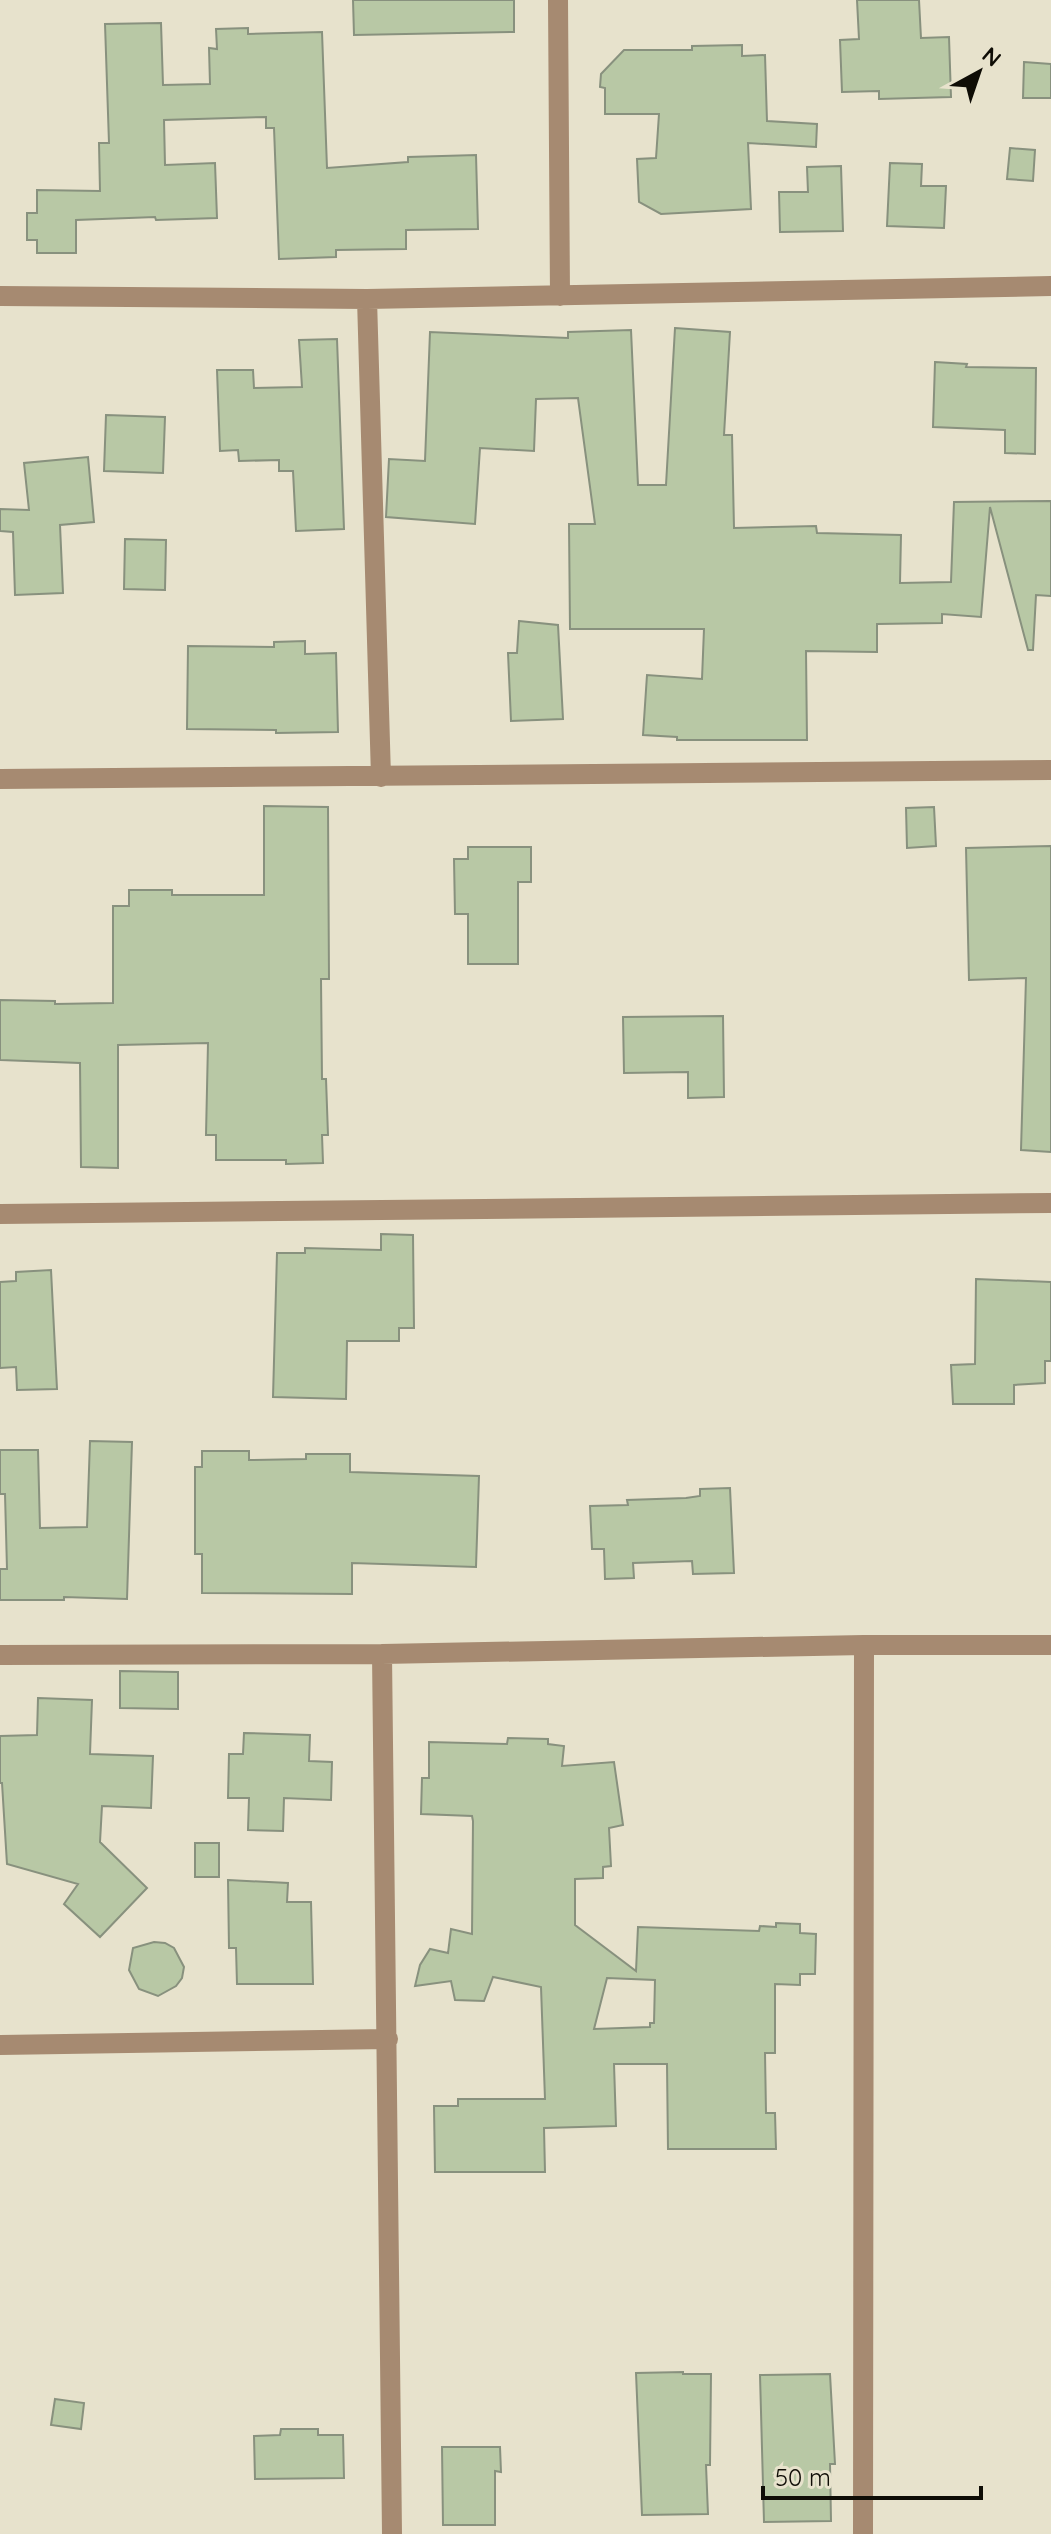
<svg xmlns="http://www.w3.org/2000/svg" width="1051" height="2534" viewBox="0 0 1051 2534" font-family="Quicksand,sans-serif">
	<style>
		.building { fill: #b8c8a5; stroke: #88917e; stroke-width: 2; fill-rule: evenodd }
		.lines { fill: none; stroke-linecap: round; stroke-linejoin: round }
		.street { stroke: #a68a71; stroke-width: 20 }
	</style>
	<rect width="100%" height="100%" fill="#e7e2cc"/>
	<path class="building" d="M 353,0 L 514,0 L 514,32 L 354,35 Z
		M 857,0 L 919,0 L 921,38 L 949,37 L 951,97 L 879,99 L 879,91 L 842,92 L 840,40 L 859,39 Z
		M 161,23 L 163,85 L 210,84 L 209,48 L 217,49 L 216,29 L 248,28 L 248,34 L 322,32 L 327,168 L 408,162 L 408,157 L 476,155 L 478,229 L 406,230 L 406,249 L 336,250 L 336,257 L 279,259 L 274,128 L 266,128 L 266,117 L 164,120 L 165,165 L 215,163 L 217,218 L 156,220 L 155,217 L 76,220 L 76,253 L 37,253 L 37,240 L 27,240 L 27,213 L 37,213 L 37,190 L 100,191 L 99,143 L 109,143 L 105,24 Z
		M 742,45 L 742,56 L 765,55 L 767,121 L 817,124 L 816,147 L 748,143 L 751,209 L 661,214 L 639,202 L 637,159 L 656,158 L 659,114 L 605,114 L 605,88 L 600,87 L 601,74 L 624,50 L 692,50 L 692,46 Z
		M 1024,62 L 1051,64 L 1051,98 L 1023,98 Z
		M 1010,148 L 1035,150 L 1033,181 L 1007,179 Z
		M 890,163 L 922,164 L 921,186 L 946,186 L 944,228 L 887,226 Z
		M 841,166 L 843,231 L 780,232 L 779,192 L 808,192 L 807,167 Z
		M 675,328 L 730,332 L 724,435 L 732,435 L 734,528 L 816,526 L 817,533 L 901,535 L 900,583 L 951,582 L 954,502 L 1051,501 L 1051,596 L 1036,595 L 1033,650 L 1028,650 L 990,507 L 981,617 L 942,614 L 942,623 L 877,624 L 877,652 L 806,651 L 807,740 L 677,740 L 677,737 L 643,735 L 647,675 L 702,679 L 704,629 L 570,629 L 569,524 L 595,524 L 578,398 L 536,399 L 534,451 L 480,448 L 475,524 L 386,517 L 389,459 L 425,461 L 430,332 L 568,338 L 568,332 L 631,330 L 638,485 L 666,485 Z
		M 337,339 L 344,529 L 296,531 L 293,471 L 279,471 L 279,460 L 239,461 L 238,450 L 220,451 L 217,370 L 253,370 L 254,388 L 302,387 L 299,340 Z
		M 935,362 L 967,364 L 966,367 L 1036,368 L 1035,454 L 1005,453 L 1005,430 L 933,427 Z
		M 106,415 L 165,417 L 163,473 L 104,471 Z
		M 88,457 L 94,522 L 60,525 L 63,593 L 15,595 L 13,532 L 0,531 L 0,509 L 29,510 L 24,463 Z
		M 125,539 L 166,540 L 165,590 L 124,589 Z
		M 519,621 L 558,625 L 563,719 L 511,721 L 508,653 L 517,653 Z
		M 305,641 L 305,654 L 336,653 L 338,732 L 276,733 L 276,730 L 187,729 L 188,646 L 274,647 L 274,642 Z
		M 264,806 L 328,807 L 329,979 L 321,979 L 322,1079 L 326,1079 L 328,1135 L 322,1135 L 323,1163 L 286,1164 L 286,1160 L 216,1160 L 216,1135 L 206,1135 L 208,1043 L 118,1045 L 118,1168 L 81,1167 L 80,1063 L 0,1060 L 0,1000 L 55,1001 L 55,1004 L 113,1003 L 113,906 L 129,906 L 129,890 L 172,890 L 172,895 L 264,895 Z
		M 934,807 L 936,846 L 907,848 L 906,808 Z
		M 1051,846 L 1051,1152 L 1021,1150 L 1026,978 L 969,980 L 966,848 Z
		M 468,847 L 531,847 L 531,882 L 518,882 L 518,964 L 468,964 L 468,914 L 455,914 L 454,859 L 468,859 Z
		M 723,1016 L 724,1097 L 688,1098 L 688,1072 L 624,1073 L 623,1017 Z
		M 381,1234 L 413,1235 L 414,1328 L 399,1328 L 399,1341 L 347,1341 L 346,1399 L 273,1397 L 277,1253 L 305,1253 L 305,1248 L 381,1250 Z
		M 51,1270 L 57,1389 L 17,1390 L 16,1367 L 0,1368 L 0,1282 L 16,1281 L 16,1272 Z
		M 976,1279 L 1051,1282 L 1051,1361 L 1045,1361 L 1045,1383 L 1014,1385 L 1014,1404 L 953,1404 L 951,1365 L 975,1364 Z
		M 90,1441 L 132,1442 L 127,1599 L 64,1597 L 64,1600 L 0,1600 L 0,1569 L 7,1569 L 5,1494 L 0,1494 L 0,1450 L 38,1450 L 40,1528 L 87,1527 Z
		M 202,1451 L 249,1451 L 249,1460 L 306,1459 L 306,1454 L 350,1454 L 350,1472 L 479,1476 L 476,1567 L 352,1563 L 352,1594 L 202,1593 L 202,1554 L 195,1554 L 195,1467 L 202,1467 Z
		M 730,1488 L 734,1573 L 693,1574 L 692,1561 L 633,1563 L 634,1578 L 605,1579 L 604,1549 L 592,1549 L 590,1506 L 628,1505 L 627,1500 L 686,1498 L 700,1496 L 700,1489 Z
		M 120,1671 L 178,1672 L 178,1709 L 120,1708 Z
		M 38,1698 L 92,1700 L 90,1754 L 153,1756 L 151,1808 L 102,1806 L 100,1842 L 147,1888 L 100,1937 L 64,1904 L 78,1884 L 7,1864 L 2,1783 L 0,1783 L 0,1736 L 37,1735 Z
		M 244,1733 L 310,1735 L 309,1761 L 332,1762 L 331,1800 L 284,1798 L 283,1831 L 248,1830 L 249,1798 L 228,1798 L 229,1754 L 243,1754 Z
		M 508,1738 L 548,1739 L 548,1744 L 564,1746 L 562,1766 L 614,1762 L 623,1825 L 609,1828 L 611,1866 L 603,1867 L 603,1878 L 575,1879 L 575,1925 L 636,1971 L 638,1927 L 759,1931 L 760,1926 L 776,1927 L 776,1923 L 800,1924 L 800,1933 L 816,1934 L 815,1974 L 800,1974 L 800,1985 L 775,1984 L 775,2053 L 765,2053 L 766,2113 L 775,2113 L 776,2149 L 668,2149 L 667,2064 L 614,2064 L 616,2126 L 544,2128 L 545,2172 L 435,2172 L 434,2106 L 458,2106 L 458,2099 L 545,2099 L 541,1987 L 493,1977 L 484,2001 L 455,2000 L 451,1981 L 415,1986 L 420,1965 L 430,1949 L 448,1953 L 451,1929 L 472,1934 L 473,1821 L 472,1816 L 421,1814 L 422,1778 L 429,1778 L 429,1742 L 507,1744 ZM 607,1978 L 655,1980 L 654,2023 L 650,2023 L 650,2027 L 594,2029 Z
		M 195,1843 L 219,1843 L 219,1877 L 195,1877 Z
		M 228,1880 L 288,1883 L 287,1902 L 311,1902 L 313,1984 L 237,1984 L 236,1948 L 229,1948 Z
		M 154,1942 L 165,1943 L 174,1948 L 184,1967 L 182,1978 L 176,1986 L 158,1996 L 139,1989 L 129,1970 L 133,1948 Z
		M 683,2372 L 683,2374 L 711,2374 L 710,2465 L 706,2465 L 708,2514 L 642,2515 L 636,2373 Z
		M 830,2374 L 835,2464 L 830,2464 L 831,2521 L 764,2522 L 760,2375 Z
		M 55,2399 L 84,2403 L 81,2429 L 51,2425 Z
		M 281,2429 L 318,2429 L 318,2435 L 343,2435 L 344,2478 L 255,2479 L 254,2436 L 280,2435 Z
		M 442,2447 L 500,2447 L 501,2472 L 495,2471 L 495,2525 L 443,2525 Z"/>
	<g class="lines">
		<path class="street" d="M 558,0 L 560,296
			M 0,296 L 367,299 L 1051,286
			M 367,299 L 381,777
			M 0,779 L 1051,770
			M 0,1214 L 1051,1203
			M 382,1654 L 392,2534
			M 0,1655 L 382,1654 L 864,1645 L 1051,1645
			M 0,2045 L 388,2039
			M 863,2534 L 864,1645"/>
	</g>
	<g transform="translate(979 72) rotate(40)" stroke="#e7e2cc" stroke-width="6" paint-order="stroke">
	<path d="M0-6L14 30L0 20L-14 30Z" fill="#0f0d06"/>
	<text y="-12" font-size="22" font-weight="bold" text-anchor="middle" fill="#0f0d06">N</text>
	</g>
	<path d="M763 2486v12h218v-12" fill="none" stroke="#0f0d06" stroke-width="4"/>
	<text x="775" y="2486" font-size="24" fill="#0f0d06" stroke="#e7e2cc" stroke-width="6" paint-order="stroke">50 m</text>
</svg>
